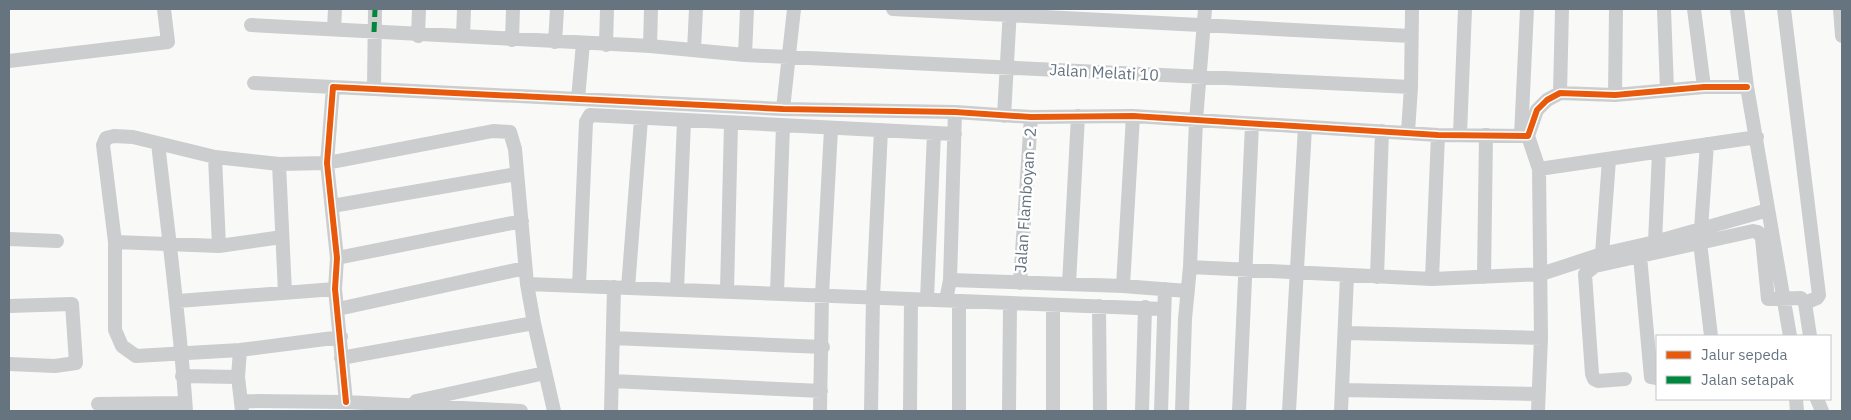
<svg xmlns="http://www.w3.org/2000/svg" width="1851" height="420" viewBox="0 0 1851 420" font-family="'IBM Plex Sans',sans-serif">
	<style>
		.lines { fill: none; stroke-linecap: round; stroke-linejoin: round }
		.minor { stroke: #cbcdce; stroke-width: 14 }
		.quiet { stroke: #00873e; stroke-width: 5; stroke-dasharray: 10 5; stroke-linecap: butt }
		.cycleway-casing { stroke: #fff; stroke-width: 9 }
		.cycleway { stroke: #e8590c; stroke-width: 6 }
		.labels { text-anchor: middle; stroke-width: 5; stroke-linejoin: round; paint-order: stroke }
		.street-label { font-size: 16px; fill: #667480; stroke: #fff }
	</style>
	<rect width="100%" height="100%" fill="#f9f9f8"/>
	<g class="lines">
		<path class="minor" d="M 893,9 L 1410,36
			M 1664,9 L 1667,90
			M 1694,9 L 1704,87
			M 1737,9 L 1747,87 L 1790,336
			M 1784,9 L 1819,295 L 1817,298 L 1805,303
			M 1840,9 L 1842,36
			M 251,25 L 650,46 L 745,55 L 1411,87
			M 334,29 L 335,9
			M 418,36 L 419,9
			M 463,36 L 464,9
			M 512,40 L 513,9
			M 555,42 L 557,9
			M 606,45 L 607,9
			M 650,46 L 651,9
			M 694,50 L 696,9
			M 745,55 L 747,9
			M 9,61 L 168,42 L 164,9
			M 254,83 L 333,87
			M 374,88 L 375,9
			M 1560,93 L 1562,9
			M 1615,95 L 1616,9
			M 578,99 L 583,43
			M 783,109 L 794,9
			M 1004,116 L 1010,9
			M 1408,132 L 1411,87 L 1412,9
			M 1460,134 L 1465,9
			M 1521,136 L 1527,9
			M 1528,136 L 1539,169 L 1541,338 L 1538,411
			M 158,143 C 168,233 180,321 186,411
			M 215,157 L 219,246
			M 279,164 L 285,293
			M 1539,169 L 1757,137
			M 332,206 L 517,174
			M 1701,229 L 1707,144
			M 9,239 L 57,241
			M 115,242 L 219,246 L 282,237
			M 1655,242 L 1659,152
			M 1700,242 L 1711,336
			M 1602,254 L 1609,160
			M 1640,256 L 1651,377 L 1657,378
			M 337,258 L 522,221
			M 1190,267 L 1432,279 L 1541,274 L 1602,254 L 1655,242 L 1768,210
			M 1377,277 L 1382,131
			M 1484,277 L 1486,135
			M 1432,279 L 1438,135
			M 950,280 L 1123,286 L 1187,291
			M 1020,283 L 1031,117
			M 527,284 L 1164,309
			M 1069,284 L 1078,116
			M 579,286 L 586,122 L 590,115 L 955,134
			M 1123,286 L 1133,116
			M 628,288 L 641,119
			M 677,290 L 684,121
			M 727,291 L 731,123
			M 777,293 L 783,126
			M 927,299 L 934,133
			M 946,300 L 950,280 L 955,112
			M 178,301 L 335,289
			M 1053,305 L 1053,411
			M 9,306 L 72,304 L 76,363 L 55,366 L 9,364
			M 1099,306 L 1100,411
			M 338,309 L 525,268
			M 1346,333 L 1541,338
			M 341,337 L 240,350 L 136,356 L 122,346 L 115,330 L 115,242 L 103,145 L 106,138 L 114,136 L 133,137 L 215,157 L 279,164 L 327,163 L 493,131 L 510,132 L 515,149 L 527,284 L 534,323 L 554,411
			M 613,338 L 823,347
			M 240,350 L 238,377 L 242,411
			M 341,358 L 534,323
			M 182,376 L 238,377
			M 1625,379 L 1598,381 L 1594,379 L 1592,374 L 1585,274 L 1595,266 L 1753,231 L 1758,232 L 1762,238 L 1768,299 L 1801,298 L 1805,303 L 1810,336
			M 612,381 L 821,391
			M 1343,390 L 1538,394
			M 1796,399 L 1797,411
			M 1817,399 L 1822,411
			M 242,401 L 346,402 L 521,411
			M 416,401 L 545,373
			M 346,402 L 335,289 L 337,258 L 327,163 L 333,87 L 783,109 L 955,112 L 1031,117 L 1133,116 L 1438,135 L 1528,136 L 1537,110 L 1547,100 L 1560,93 L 1615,95 L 1704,87 L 1747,87
			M 98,404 L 185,403
			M 611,411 L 614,287
			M 820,411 L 822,295 L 831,129
			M 871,411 L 873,297 L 881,130
			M 910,411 L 911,299
			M 959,411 L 959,301
			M 1009,411 L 1010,304
			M 1142,411 L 1145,307
			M 1161,411 L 1165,289
			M 1182,411 L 1185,319 L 1190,267 L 1196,120 L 1205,9
			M 1239,411 L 1252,124
			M 1289,411 L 1305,127
			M 1341,411 L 1347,276"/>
		<path class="quiet" d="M 374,32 L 375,9"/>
		<defs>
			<path id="cycleway" d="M 346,402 L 335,289 L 337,258 L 327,163 L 333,87 L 783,109 L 955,112 L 1031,117 L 1133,116 L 1438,135 L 1528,136 L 1537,110 L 1547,100 L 1560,93 L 1615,95 L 1704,87 L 1747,87"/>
		</defs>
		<use href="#cycleway" class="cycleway-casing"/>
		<use href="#cycleway" class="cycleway"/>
	</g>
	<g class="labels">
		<g class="street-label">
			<text transform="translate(1104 72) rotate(3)" y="6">Jalan Melati 10</text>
			<text transform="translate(1025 200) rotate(-86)" y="6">Jalan Flamboyan - 2</text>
		</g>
	</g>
	<rect width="1851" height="420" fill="none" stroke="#667480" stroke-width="20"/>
	<rect x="1656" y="335" width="175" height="65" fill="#ffffff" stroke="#c2c7cc"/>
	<rect x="1666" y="351" width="25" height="8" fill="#e8590c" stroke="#c2c7cc"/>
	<text x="1701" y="360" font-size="15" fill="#667480">Jalur sepeda</text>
	<rect x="1666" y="376" width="25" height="8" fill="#00873e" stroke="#c2c7cc"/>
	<text x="1701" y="385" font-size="15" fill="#667480">Jalan setapak</text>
</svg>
